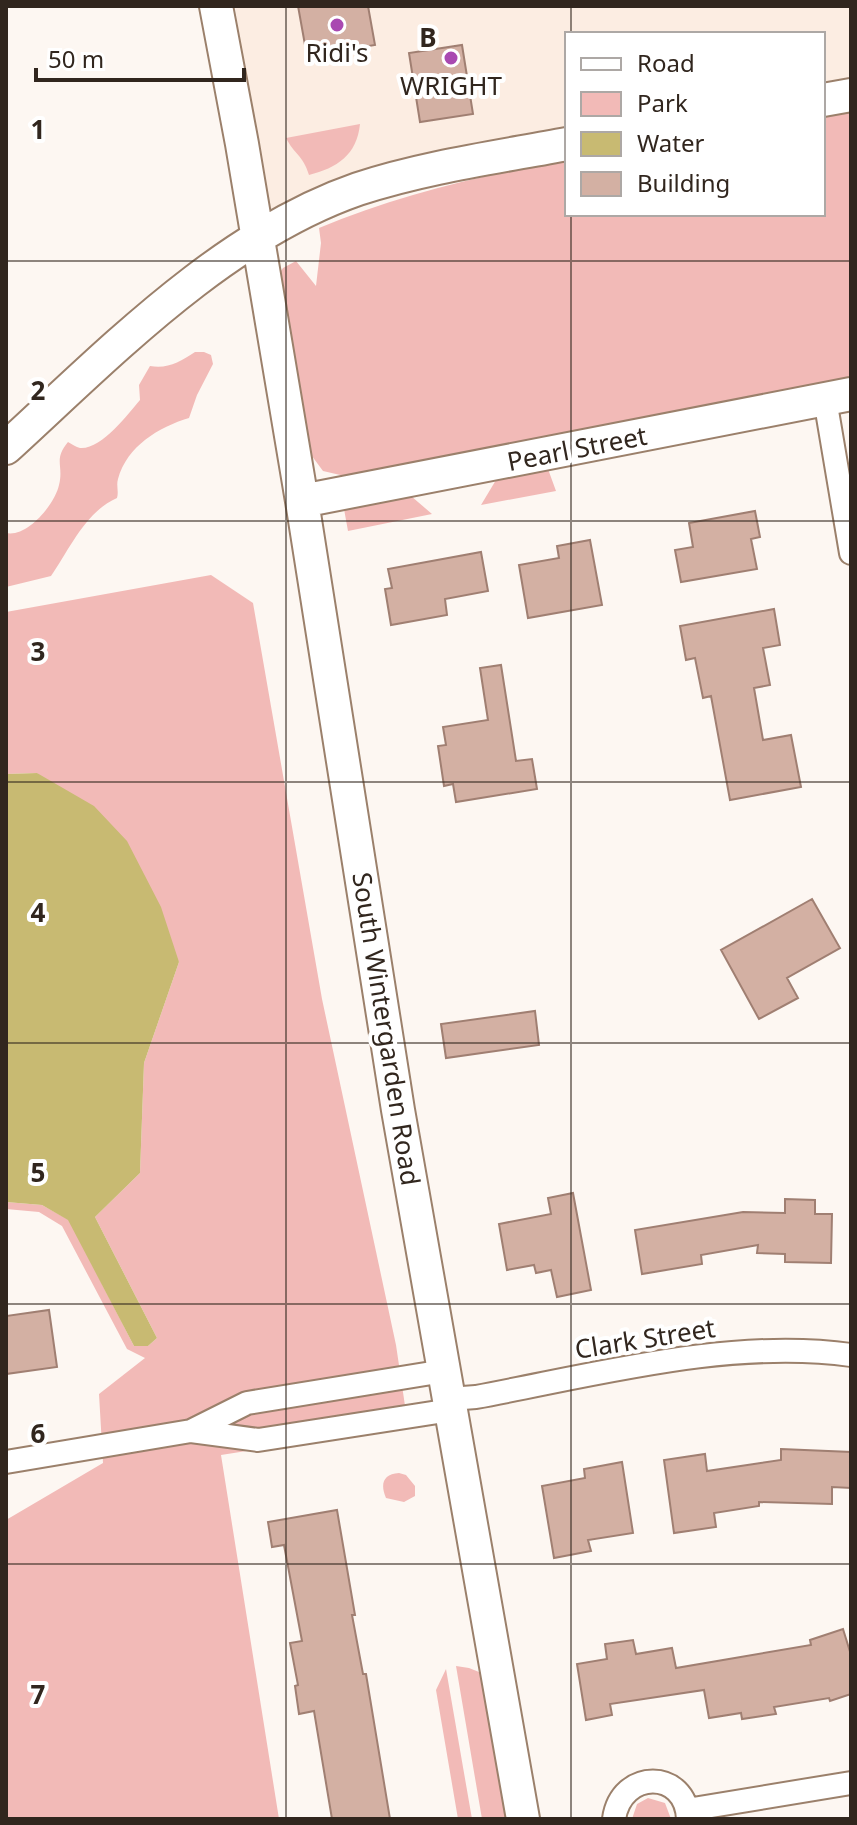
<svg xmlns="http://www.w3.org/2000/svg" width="857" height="1825" viewBox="0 0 857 1825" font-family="'Noto Sans',sans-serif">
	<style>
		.built { fill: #fcede2 }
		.green { fill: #f2bab7 }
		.water { fill: #c8ba72 }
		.building { fill: #d3b0a3; stroke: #a07f72; stroke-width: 2 }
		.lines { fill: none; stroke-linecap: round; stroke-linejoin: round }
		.street-casing { stroke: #9b806b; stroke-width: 26 }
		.secondary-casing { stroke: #9b806b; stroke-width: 36 }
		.street { stroke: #fff; stroke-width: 22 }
		.secondary { stroke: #fff; stroke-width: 32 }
		.grid { fill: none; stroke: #31261e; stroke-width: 2; stroke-opacity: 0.55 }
		.poi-dot { fill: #a949b1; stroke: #fff; stroke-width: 3 }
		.labels { text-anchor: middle; stroke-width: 8; stroke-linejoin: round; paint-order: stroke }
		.poi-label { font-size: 26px; fill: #31261e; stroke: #fff }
		.street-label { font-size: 26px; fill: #31261e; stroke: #fff }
		.grid-label { font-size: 26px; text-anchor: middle; font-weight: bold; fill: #31261e; stroke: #fff; stroke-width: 8; stroke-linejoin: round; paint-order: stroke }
	</style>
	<rect width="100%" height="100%" fill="#fdf7f2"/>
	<path class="built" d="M 235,6 L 851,6 L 851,78 L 823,82 L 823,34 L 567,34 L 567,129 L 265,223 Z"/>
	<path class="green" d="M 851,112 L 851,381 L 349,477 L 323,471 L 306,448 L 278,275 L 283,268 L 296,261 L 316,286 L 321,243 L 319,228 C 398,195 483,175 567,160 L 567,214 L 823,214 L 823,116 Z
		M 360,124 C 357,155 337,168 309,175 C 303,155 294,154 286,138 Z
		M 195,352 L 204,352 L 211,355 L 213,364 L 197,395 L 189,418 C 159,427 127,446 118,479 C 116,486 119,491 117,498 C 86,511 69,550 51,576 L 6,587 L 6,533 C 27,538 55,504 59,485 C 64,465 53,460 68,442 C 72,444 76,447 80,448 C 101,450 128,414 140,400 L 139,385 L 150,366 C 168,369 180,362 195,352 Z
		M 548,469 L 556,491 L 481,505 L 496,480 Z
		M 411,496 L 432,514 L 348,531 L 344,509 Z
		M 211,575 L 253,603 L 322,999 L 396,1345 L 408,1426 L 221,1455 L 279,1819 L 6,1819 L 6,1520 L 103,1463 L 99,1394 L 145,1358 L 127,1349 L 62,1226 L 39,1212 L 6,1209 L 6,1202 L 42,1205 L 69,1220 L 134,1346 L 148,1346 L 157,1338 L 95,1217 L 140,1173 L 144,1063 L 179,962 L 37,773 L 6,774 L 6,612 Z
		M 399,1473 L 406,1475 L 415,1486 L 415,1496 L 404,1502 L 386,1498 C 380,1484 383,1474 399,1473 Z
		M 456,1666 L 469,1668 L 484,1674 L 509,1819 L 482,1819 Z
		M 446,1669 L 472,1819 L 458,1819 L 436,1690 Z
		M 648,1798 L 665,1803 L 671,1819 L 632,1819 L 637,1804 Z"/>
	<path class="water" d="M 37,773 L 94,806 L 127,841 L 161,907 L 179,962 L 144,1063 L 140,1173 L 95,1217 L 157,1338 L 148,1346 L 134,1346 L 68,1220 L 42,1205 L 6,1202 L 6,774 Z"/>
	<path class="building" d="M 298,6 L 368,6 L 375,45 L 307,56 Z
		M 462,45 L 473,114 L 420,122 L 409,53 Z
		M 755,511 L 760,537 L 751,539 L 757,569 L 681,582 L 675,550 L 693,547 L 689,523 Z
		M 590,540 L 602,605 L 528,618 L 519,565 L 559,558 L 557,546 Z
		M 481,552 L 488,591 L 445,599 L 447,615 L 391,625 L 385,589 L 392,588 L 388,569 Z
		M 774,609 L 780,645 L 763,648 L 770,685 L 754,688 L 763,740 L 791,735 L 801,787 L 730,800 L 711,696 L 703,698 L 695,658 L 686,660 L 680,626 Z
		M 501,665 L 516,761 L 532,759 L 537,789 L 456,802 L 453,784 L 444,786 L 438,746 L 446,745 L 443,727 L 488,720 L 480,668 Z
		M 812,899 L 840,948 L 787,978 L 798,998 L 759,1019 L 721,950 Z
		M 535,1011 L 539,1045 L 446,1058 L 441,1024 Z
		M 573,1193 L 591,1290 L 557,1297 L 551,1270 L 536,1273 L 534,1265 L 507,1270 L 499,1224 L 551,1214 L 548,1198 Z
		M 785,1199 L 815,1200 L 815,1214 L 832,1214 L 831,1263 L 785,1262 L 785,1254 L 757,1253 L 758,1245 L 701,1255 L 702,1264 L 642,1274 L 635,1230 L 743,1212 L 785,1213 Z
		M 49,1310 L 57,1367 L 6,1374 L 6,1316 Z
		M 781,1449 L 851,1452 L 851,1488 L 832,1487 L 832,1504 L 759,1502 L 759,1506 L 714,1513 L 716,1527 L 674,1533 L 664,1460 L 705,1454 L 707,1471 L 781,1460 Z
		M 622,1462 L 633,1533 L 588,1540 L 591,1551 L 554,1558 L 542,1486 L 585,1478 L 584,1469 Z
		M 337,1510 L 355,1615 L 352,1615 L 363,1674 L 366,1674 L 390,1819 L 332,1819 L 314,1711 L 299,1714 L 295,1686 L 298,1685 L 290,1643 L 302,1641 L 284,1545 L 272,1547 L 268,1522 Z
		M 843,1629 L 851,1655 L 851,1694 L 830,1701 L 829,1698 L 774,1707 L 776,1714 L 742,1719 L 741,1713 L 709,1718 L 704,1690 L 610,1704 L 612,1715 L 586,1720 L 577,1664 L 607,1659 L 605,1644 L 633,1640 L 636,1654 L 672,1648 L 676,1668 L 811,1645 L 810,1640 Z"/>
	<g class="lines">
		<defs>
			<path id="street" d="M 825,399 L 851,553
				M 449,1399 L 476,1397 C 595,1375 730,1338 851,1355
				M 191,1431 L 247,1403 L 444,1371
				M 6,1462 L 191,1431 L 258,1440 L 451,1410
				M 687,1810 L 851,1783
				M 614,1819 C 621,1769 686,1769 688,1819"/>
			<path id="secondary" d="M 216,6 L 242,144 L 302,501 L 398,1110 L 523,1819
				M 823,100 L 851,95
				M 6,448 C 110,353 222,236 358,189 C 425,167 498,157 567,144
				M 302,501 L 851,394"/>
		</defs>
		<use href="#street" class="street-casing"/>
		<use href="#secondary" class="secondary-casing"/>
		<use href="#street" class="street"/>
		<use href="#secondary" class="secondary"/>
	</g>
	<path class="grid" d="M 286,6 L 286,1819M 571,6 L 571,34M 571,214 L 571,1819M 6,261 L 851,261M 6,521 L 851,521M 6,782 L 851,782M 6,1043 L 851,1043M 6,1304 L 851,1304M 6,1564 L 851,1564"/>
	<g class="poi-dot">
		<circle cx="337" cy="25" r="8"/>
		<circle cx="451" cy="58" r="8"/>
	</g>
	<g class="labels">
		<g class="poi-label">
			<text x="337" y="62">Ridi's</text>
			<text x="451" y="95">WRIGHT</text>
		</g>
		<g class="street-label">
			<text transform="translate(577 449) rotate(-11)" y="9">Pearl Street</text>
			<text transform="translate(386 1029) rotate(81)" y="9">South Wintergarden Road</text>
			<text transform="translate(645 1339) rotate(-9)" y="9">Clark Street</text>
		</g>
	</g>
	<g class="grid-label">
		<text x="428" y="47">B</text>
		<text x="38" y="139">1</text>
		<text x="38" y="400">2</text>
		<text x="38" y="661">3</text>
		<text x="38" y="922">4</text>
		<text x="38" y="1182">5</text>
		<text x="38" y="1443">6</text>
		<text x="38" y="1704">7</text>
	</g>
	<rect width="857" height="1825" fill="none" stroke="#31261e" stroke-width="16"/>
	<rect x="565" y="32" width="260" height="184" fill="#ffffff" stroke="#ada8a5" stroke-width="2"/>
	<rect x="581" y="58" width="40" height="12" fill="#ffffff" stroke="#ada8a5" stroke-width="2"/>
	<text x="637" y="72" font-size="24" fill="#31261e">Road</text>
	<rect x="581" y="92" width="40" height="24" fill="#f2bab7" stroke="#ada8a5" stroke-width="2"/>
	<text x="637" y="112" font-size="24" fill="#31261e">Park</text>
	<rect x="581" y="132" width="40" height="24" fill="#c8ba72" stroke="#ada8a5" stroke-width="2"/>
	<text x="637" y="152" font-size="24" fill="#31261e">Water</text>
	<rect x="581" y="172" width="40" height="24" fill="#d3b0a3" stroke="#ada8a5" stroke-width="2"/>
	<text x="637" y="192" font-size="24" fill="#31261e">Building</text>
	<path d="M36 68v12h208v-12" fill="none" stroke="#31261e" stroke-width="4"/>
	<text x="48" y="68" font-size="24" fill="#31261e" stroke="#ffffff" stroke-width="6" paint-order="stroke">50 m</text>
</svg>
